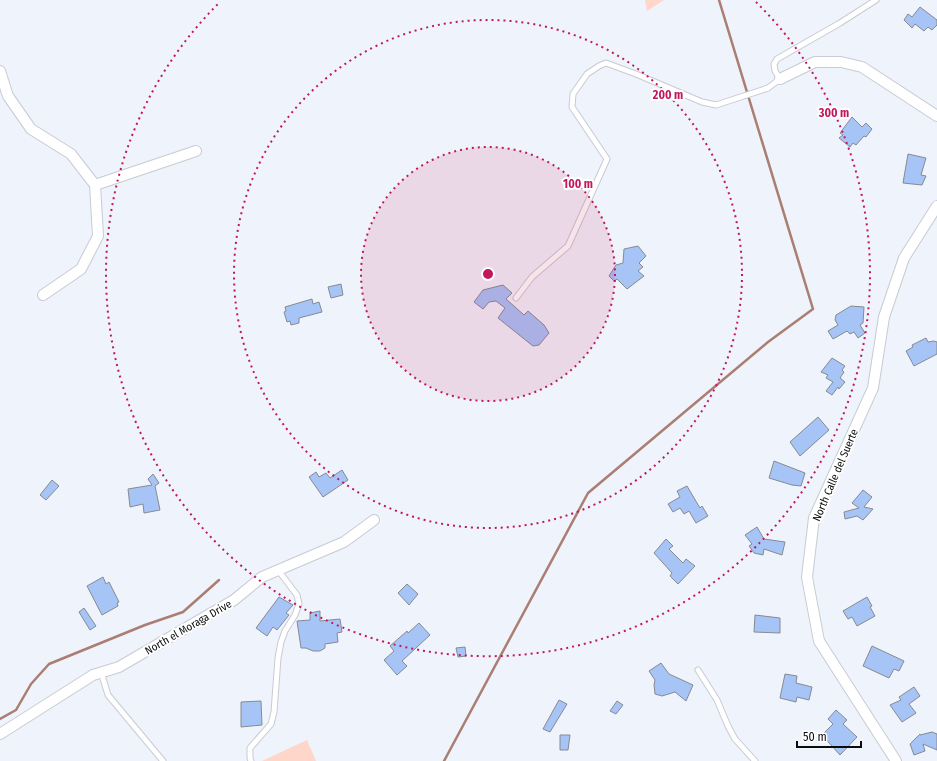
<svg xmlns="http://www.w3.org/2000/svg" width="937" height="761" viewBox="0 0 937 761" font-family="'Fira Sans Condensed',sans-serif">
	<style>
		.green { fill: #fed6ca }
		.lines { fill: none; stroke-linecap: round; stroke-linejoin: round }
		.stream { stroke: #aa7e72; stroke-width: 2.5 }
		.building { fill: #a7c4f7; stroke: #868a91 }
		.service-casing { stroke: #c7cbd2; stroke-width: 7 }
		.minor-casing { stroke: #c7cbd2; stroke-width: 12 }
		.service { stroke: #fff; stroke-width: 5 }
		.minor { stroke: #fff; stroke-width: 10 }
		.ring { fill: none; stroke: #c2185b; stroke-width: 2; stroke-dasharray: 2 4 }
		.labels { text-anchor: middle; stroke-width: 4; stroke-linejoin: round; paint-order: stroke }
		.street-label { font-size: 11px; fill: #0a0b0d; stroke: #fff }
		.centre { fill: #c2185b; stroke: #fff; stroke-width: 2 }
		.ring-label { font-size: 12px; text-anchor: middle; font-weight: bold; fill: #c2185b; stroke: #fff; stroke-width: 4; stroke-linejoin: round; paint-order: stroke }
	</style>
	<rect width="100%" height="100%" fill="#eff3fb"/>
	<path class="green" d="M 645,0 L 664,0 L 647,11 Z
		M 307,740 L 316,761 L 262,761 Z"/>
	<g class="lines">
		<path class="stream" d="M 0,719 L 16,710 L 31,684 L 49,664 L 145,625 L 183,612 L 219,580
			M 444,761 L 588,493 L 768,342 L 813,309 L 719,0"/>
	</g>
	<path class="building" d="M 920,7 L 937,20 L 937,25 L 932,30 L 928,27 L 924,31 L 915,24 L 912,28 L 904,20 L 908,14 L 912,17 Z
		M 852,117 L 862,127 L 866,123 L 872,129 L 866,137 L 864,136 L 856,145 L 853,143 L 850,147 L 839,138 L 843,135 L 840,133 Z
		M 908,154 L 926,158 L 921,175 L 926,176 L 922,185 L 903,183 Z
		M 638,246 L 646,256 L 639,263 L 643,267 L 638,271 L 644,276 L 627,289 L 617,279 L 614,281 L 609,276 L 616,265 L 623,263 L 624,249 Z
		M 341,284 L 343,295 L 331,298 L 328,287 Z
		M 503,285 L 512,293 L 506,299 L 524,315 L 528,311 L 544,325 L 549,333 L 539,345 L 533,346 L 498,318 L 505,308 L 496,301 L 489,302 L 483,309 L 474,302 L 483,290 Z
		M 312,299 L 313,304 L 319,302 L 322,312 L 299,318 L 299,323 L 291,325 L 290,321 L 287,322 L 284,312 L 286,311 L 285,307 Z
		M 851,306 L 864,307 L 863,323 L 860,325 L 865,333 L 858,338 L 854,332 L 850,334 L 847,331 L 833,339 L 828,331 L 838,325 L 835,320 L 836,315 Z
		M 926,338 L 928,342 L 934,341 L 937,342 L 937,354 L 914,366 L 906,351 L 913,347 L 912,345 Z
		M 832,358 L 845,366 L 842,370 L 844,372 L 840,378 L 845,382 L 839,389 L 838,387 L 832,395 L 826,391 L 833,382 L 826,378 L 828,375 L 821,372 Z
		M 818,417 L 829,430 L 800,456 L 790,442 Z
		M 774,461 L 805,473 L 801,486 L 792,485 L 769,478 Z
		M 342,470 L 348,480 L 323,497 L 309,477 L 316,472 L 319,477 L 326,473 L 330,478 Z
		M 153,474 L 159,483 L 155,486 L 160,510 L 144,513 L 143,504 L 130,507 L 128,489 L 152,485 L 148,479 Z
		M 52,480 L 59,486 L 46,500 L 40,495 Z
		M 687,486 L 700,508 L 702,506 L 708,516 L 696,523 L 689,511 L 684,514 L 680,508 L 673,512 L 668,504 L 680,497 L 677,491 Z
		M 863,490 L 872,497 L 864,507 L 873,509 L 863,520 L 857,516 L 845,519 L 844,512 L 859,508 L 852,503 Z
		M 757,527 L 764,539 L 785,542 L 782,555 L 764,549 L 763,555 L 754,553 L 749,546 L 752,544 L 745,535 Z
		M 666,539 L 673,546 L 669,549 L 683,563 L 686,559 L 695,566 L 678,584 L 670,576 L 672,573 L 654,553 Z
		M 103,577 L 106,584 L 109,582 L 119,602 L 117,603 L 118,606 L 102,615 L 87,586 Z
		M 407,584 L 418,594 L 409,605 L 398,593 Z
		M 279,597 L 293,605 L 286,613 L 289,615 L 277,630 L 273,627 L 267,636 L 256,628 Z
		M 867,597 L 872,606 L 870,607 L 875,616 L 857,626 L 852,617 L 848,619 L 843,611 Z
		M 84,608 L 96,626 L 90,630 L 79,612 Z
		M 320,611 L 320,621 L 340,619 L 342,632 L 337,633 L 338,642 L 325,644 L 325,648 L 320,651 L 313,651 L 306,648 L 301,648 L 297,621 L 310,620 L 310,613 Z
		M 755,615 L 780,618 L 780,633 L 754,632 Z
		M 419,623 L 430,635 L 402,661 L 407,666 L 397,675 L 384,660 L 394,651 L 390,646 L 407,631 L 408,633 Z
		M 872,646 L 904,661 L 899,671 L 894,669 L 889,678 L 863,666 Z
		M 465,647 L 466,656 L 458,657 L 456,648 Z
		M 661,663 L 669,674 L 693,685 L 686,701 L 675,692 L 662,696 L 655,694 L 654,685 L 655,680 L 649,671 Z
		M 785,674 L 797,676 L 796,683 L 812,687 L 809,700 L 797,697 L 796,702 L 780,698 Z
		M 914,687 L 920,696 L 909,704 L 916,713 L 902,722 L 890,705 L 901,700 L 899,697 Z
		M 559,700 L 567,704 L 550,732 L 543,729 Z
		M 261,701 L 262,725 L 241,727 L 241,702 Z
		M 617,701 L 623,705 L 616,714 L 610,711 Z
		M 836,710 L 847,720 L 843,724 L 857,737 L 840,755 L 822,735 L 833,724 L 828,719 Z
		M 932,732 L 937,734 L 937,750 L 923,744 L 925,751 L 914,755 L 910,744 L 920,734 L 920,735 Z
		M 560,735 L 570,735 L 568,750 L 560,750 Z"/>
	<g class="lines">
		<defs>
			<path id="service" d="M 516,298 L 532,277 L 568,246 L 607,159 L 572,107 L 573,94 L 587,74 L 599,66 L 606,63 L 636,74 L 702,102 L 716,105 L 768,88 L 780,79 L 775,71 L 774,64 L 777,59 L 840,23 L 876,0
				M 698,670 L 717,700 L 728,726 L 735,739 L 755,761
				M 101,672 L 108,695 L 163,761
				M 251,761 L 250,758 L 250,748 L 271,724 L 274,712 L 278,658 L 281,642 L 285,631 L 295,615 L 299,604 L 297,595 L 278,570"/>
			<path id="minor" d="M 0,71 L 8,96 L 31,129 L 71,154 L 95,185 L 98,236 L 81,269 L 43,295
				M 780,79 L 815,62 L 841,62 L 862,67 L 937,116
				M 95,185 L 196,151
				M 0,734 L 93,675 L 119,667 L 234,600 L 262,577 L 344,542 L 374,520
				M 896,761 L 819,641 L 807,577 L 814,518 L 873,388 L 884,317 L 904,258 L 937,206"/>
		</defs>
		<use href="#service" class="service-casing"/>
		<use href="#minor" class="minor-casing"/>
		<use href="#service" class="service"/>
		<use href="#minor" class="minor"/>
	</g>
	<circle cx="488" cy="274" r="127" fill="#c2185b" fill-opacity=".12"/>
	<g class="ring">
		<circle cx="488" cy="274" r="127"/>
		<circle cx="488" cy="274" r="254"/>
		<path d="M756 2A382 382 0 1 1 220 2"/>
	</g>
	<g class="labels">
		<g class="street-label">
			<text transform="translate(835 475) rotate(-67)" y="4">North Calle del Suerte</text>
			<text transform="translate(188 627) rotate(-30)" y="4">North el Moraga Drive</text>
		</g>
	</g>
	<circle cx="488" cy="274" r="6" class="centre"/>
	<g class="ring-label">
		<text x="668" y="99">200 m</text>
		<text x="834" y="117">300 m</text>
		<text x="578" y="188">100 m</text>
	</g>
	<path d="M797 741v6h64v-6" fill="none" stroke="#0a0b0d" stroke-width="2"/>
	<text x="803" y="741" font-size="12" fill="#0a0b0d" stroke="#ffffff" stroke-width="3" paint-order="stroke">50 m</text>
</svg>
